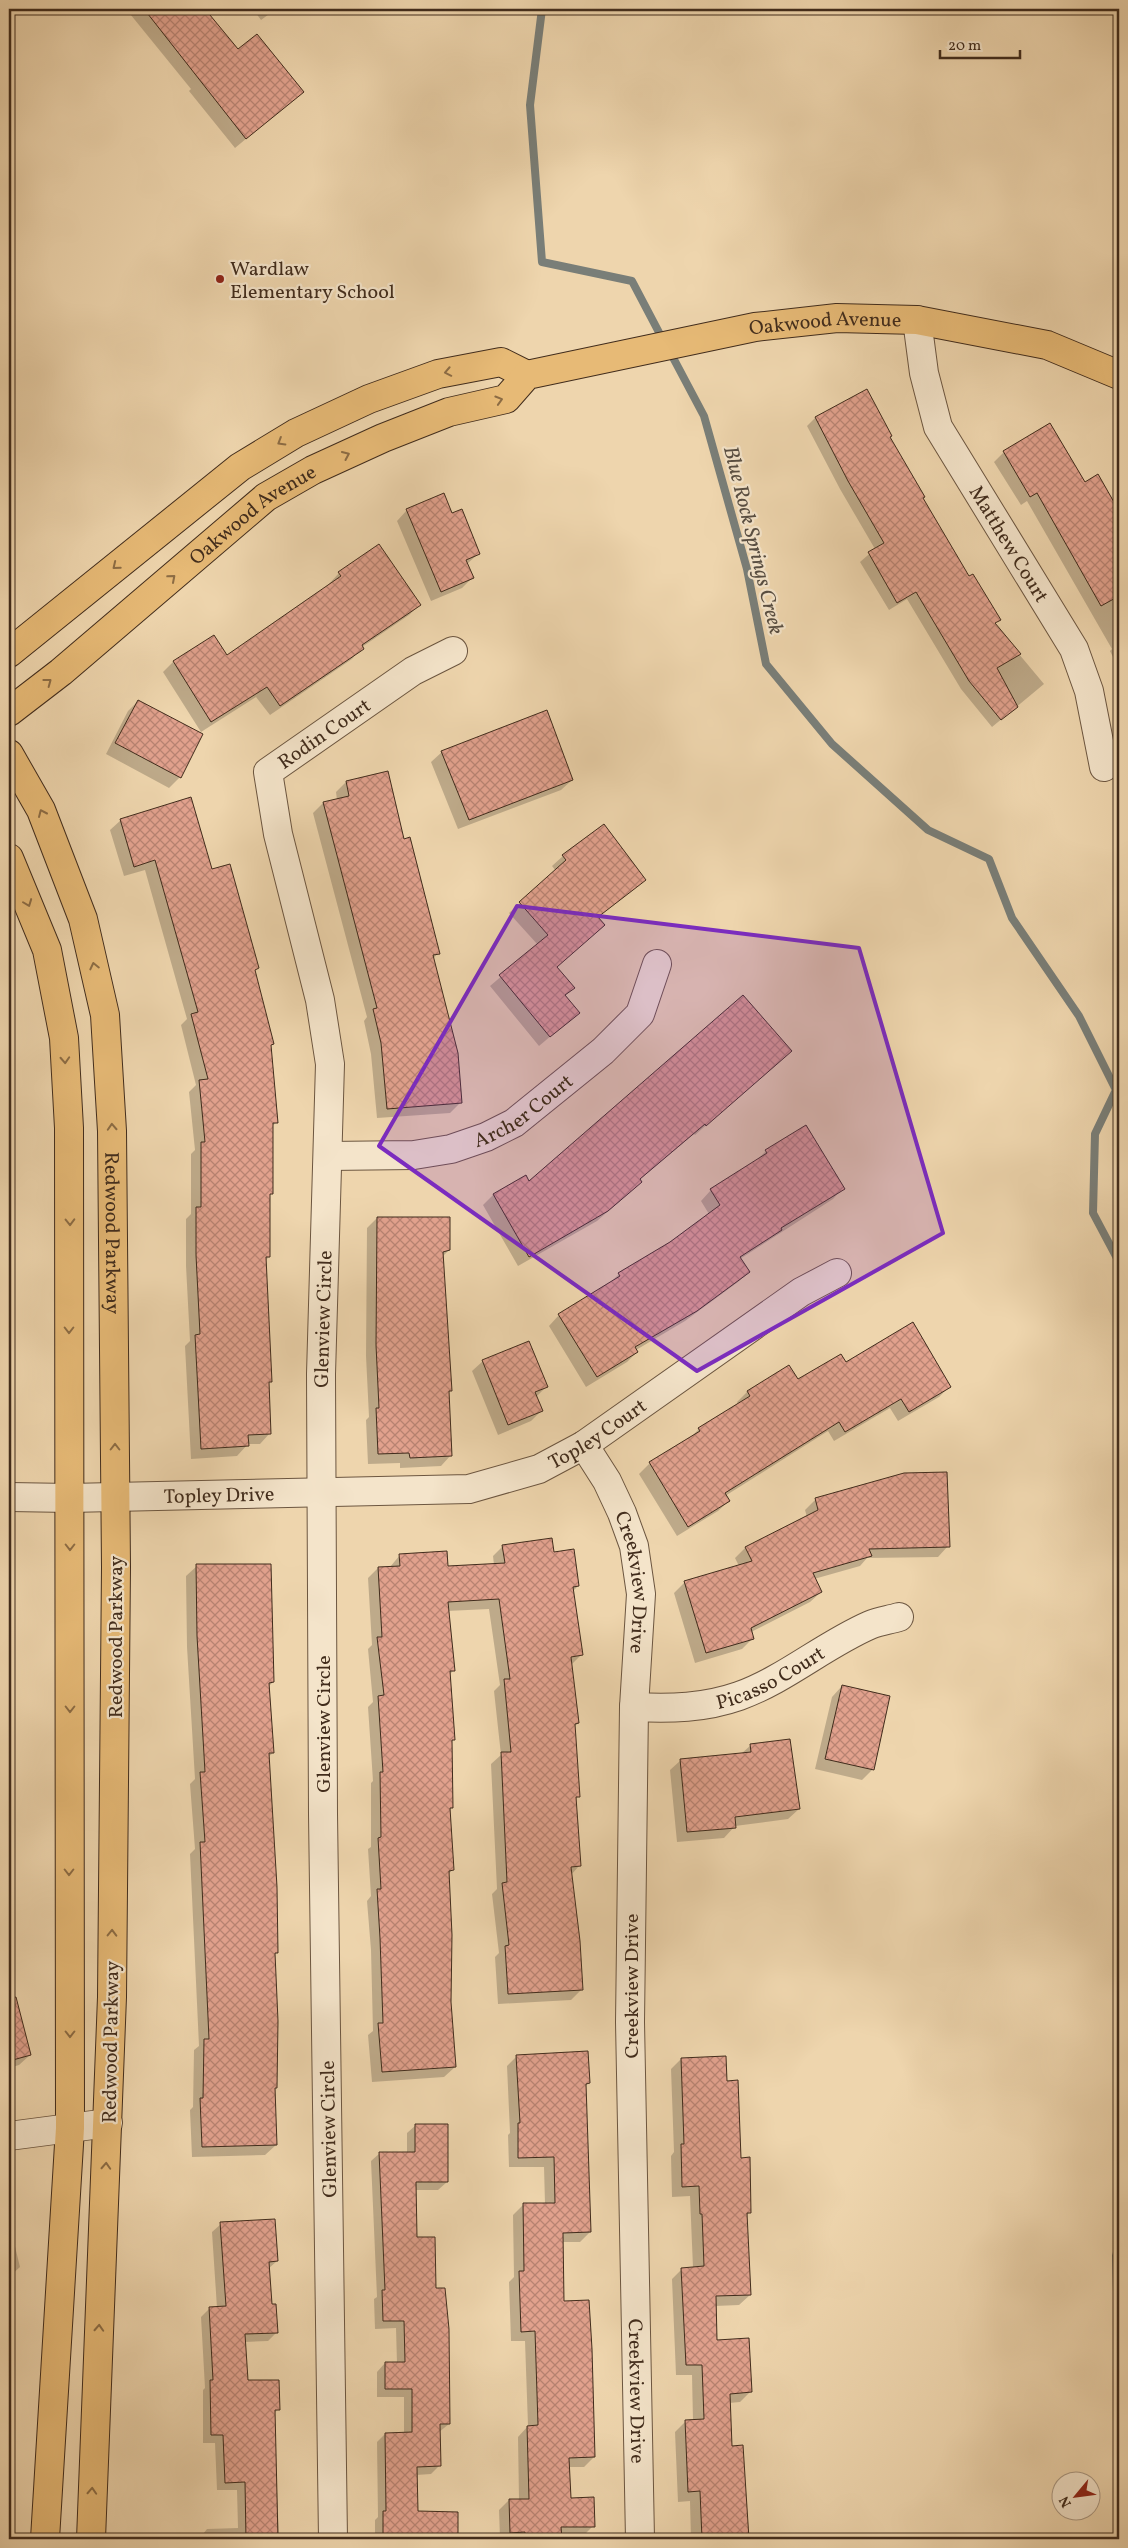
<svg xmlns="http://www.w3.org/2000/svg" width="1128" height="2548" viewBox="0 0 1128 2548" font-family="Vollkorn,serif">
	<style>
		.shadow { fill: #0003 }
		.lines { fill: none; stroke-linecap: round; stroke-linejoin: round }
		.stream { stroke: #797e78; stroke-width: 8 }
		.building { fill: url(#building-cross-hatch); stroke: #412c1c }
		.minor-casing { stroke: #6c5640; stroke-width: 30 }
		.major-casing { stroke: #412c1c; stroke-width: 30 }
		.minor { stroke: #f4e4ca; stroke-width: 28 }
		.major { stroke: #e7ba76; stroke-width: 28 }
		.oneway { stroke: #8c6c44 }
		.marked { fill: #7b2cbf; fill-opacity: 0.2; stroke: #7b2cbf; stroke-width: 4; stroke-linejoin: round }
		.poi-dot { fill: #8f2418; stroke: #f4e4ca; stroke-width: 2 }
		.labels { text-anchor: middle; stroke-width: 4.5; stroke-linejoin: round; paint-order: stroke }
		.poi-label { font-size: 20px; fill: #412c1c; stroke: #f4e4ca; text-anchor: start }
		.street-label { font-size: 20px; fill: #412c1c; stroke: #f4e4ca }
		.water-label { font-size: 21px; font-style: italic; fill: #584e42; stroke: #f4e4ca }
	</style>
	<defs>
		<pattern id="building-cross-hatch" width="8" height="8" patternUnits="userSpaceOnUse" patternTransform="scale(1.25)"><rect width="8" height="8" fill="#e1a18d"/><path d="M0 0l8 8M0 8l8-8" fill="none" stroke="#b88372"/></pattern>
	</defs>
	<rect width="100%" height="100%" fill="#eed5ad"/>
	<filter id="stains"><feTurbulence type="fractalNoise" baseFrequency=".004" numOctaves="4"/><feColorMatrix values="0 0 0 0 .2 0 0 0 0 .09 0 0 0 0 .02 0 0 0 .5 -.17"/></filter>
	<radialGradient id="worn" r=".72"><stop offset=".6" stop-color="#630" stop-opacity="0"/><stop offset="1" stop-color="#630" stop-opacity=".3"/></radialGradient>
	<path class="shadow" d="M 126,9 L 203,9 L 238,51 L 302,92 L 235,148 L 189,91 L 191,89 Z
		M 253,9 L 276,9 L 261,20 Z
		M 866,391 L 922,499 L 968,578 L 999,619 L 994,624 L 1044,684 L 992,727 L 961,689 L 907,599 L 889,610 L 860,562 L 875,549 L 840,489 L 807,426 L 815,418 Z
		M 1049,424 L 1085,483 L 1097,476 L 1119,513 L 1119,669 L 1110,651 L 1112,649 L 1027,501 L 1021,505 L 994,462 L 1004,452 Z
		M 407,510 L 452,515 L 479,553 L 467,564 L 472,578 L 462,588 L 431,601 L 397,521 Z
		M 379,546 L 419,605 L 409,615 L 362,647 L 352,659 L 270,715 L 256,697 L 201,732 L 163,672 L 173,662 L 214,636 L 227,657 L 330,586 L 329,584 L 339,573 Z
		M 138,701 L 202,735 L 180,777 L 169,788 L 106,754 L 128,711 Z
		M 442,752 L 572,780 L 561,790 L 458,829 L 431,762 Z
		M 387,773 L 403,840 L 438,953 L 433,959 L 461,1102 L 450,1113 L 377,1118 L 371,1054 L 364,1021 L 367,1017 L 313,813 L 323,803 L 337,800 L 336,792 L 346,782 Z
		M 121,820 L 211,871 L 258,968 L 254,971 L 273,1043 L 269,1047 L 277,1122 L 271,1127 L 272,1193 L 269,1196 L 269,1257 L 265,1261 L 270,1381 L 267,1384 L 270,1433 L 260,1444 L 248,1444 L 237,1456 L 191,1459 L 185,1346 L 190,1341 L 186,1266 L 186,1219 L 191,1214 L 191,1154 L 195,1150 L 189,1092 L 196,1085 L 181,1025 L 187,1019 L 145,870 L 124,876 L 110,830 Z
		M 604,825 L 645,880 L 597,918 L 556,967 L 573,988 L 565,996 L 578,1013 L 539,1046 L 490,986 L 538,945 L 509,913 L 556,871 L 552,866 L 563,856 Z
		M 791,1051 L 695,1135 L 694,1134 L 639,1180 L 630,1192 L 597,1221 L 518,1266 L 483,1205 L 493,1195 L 529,1183 Z
		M 805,1127 L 843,1188 L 833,1199 L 740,1259 L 749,1272 L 738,1282 L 685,1321 L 636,1350 L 637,1352 L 627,1362 L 586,1387 L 549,1326 L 559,1315 L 609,1284 L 619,1274 L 670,1243 L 709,1214 L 701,1201 L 711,1190 L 755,1162 L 766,1151 Z
		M 377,1218 L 449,1250 L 442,1257 L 451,1390 L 448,1393 L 451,1455 L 441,1466 L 400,1468 L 400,1463 L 368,1464 L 366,1420 L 369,1417 L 366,1356 L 367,1228 Z
		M 483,1361 L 546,1387 L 536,1397 L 541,1411 L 531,1421 L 498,1435 L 472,1371 Z
		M 846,1364 L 950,1386 L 939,1397 L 898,1421 L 890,1408 L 834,1441 L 828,1431 L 725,1496 L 729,1501 L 718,1511 L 677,1536 L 639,1474 L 650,1463 L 689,1439 L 699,1429 L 738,1404 L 737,1402 L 747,1392 L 797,1381 Z
		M 816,1499 L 948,1546 L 938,1557 L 867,1558 L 860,1566 L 814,1579 L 821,1592 L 810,1602 L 751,1632 L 753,1638 L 742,1649 L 695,1663 L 674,1593 L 685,1582 L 739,1566 L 735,1558 L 745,1548 L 807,1517 L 805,1510 Z
		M 503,1546 L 553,1553 L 578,1586 L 572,1592 L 581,1655 L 571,1665 L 578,1723 L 574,1727 L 578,1797 L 575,1800 L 579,1866 L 571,1875 L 582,1989 L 571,2000 L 498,2004 L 495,1957 L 499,1953 L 492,1894 L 497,1889 L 491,1764 L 501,1755 L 494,1691 L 500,1685 L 489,1609 L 447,1611 L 454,1670 L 449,1675 L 453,1740 L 451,1742 L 452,1807 L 449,1810 L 452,1870 L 448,1875 L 449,2002 L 455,2067 L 444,2077 L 372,2082 L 368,2035 L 373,2031 L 371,1950 L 367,1901 L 371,1896 L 368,1849 L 371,1847 L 371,1783 L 373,1781 L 368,1707 L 373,1702 L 368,1649 L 372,1645 L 368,1578 L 378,1568 L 390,1567 L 400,1555 L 447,1567 L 494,1565 L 493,1556 Z
		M 197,1566 L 273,1682 L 268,1687 L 273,1753 L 268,1757 L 276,1953 L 274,1955 L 276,2145 L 265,2155 L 192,2157 L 190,2110 L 193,2107 L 194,2050 L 199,2046 L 190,1854 L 195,1849 L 190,1784 L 195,1779 L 187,1647 L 186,1576 Z
		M 842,1686 L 873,1769 L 862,1780 L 815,1769 L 832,1697 Z
		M 751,1745 L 799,1809 L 788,1819 L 735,1826 L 724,1838 L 677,1842 L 670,1770 L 681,1760 L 741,1754 Z
		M 17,2007 L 30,2055 L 19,2065 L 9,2068 L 9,2009 Z
		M 517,2056 L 588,2083 L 585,2086 L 590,2232 L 580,2242 L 562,2242 L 563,2302 L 594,2457 L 584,2467 L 569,2467 L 570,2499 L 593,2526 L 583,2536 L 560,2537 L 560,2539 L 500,2539 L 499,2510 L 509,2500 L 519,2500 L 518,2437 L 528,2426 L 525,2341 L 511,2341 L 509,2282 L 514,2277 L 513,2215 L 523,2205 L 545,2204 L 544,2167 L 509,2167 L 508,2135 L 510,2133 L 507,2066 Z
		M 681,2059 L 726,2082 L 750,2212 L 746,2216 L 750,2295 L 739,2305 L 715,2306 L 716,2341 L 750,2392 L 740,2402 L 729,2403 L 731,2447 L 742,2446 L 747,2539 L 691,2539 L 690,2501 L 678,2502 L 675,2432 L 686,2421 L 693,2421 L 692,2375 L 676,2375 L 672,2279 L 682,2269 L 693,2268 L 690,2196 L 672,2197 L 671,2156 L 674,2152 L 671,2069 Z
		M 416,2125 L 447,2182 L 438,2190 L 415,2190 L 416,2238 L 435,2289 L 449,2424 L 439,2432 L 439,2466 L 431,2474 L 416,2475 L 417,2512 L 456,2513 L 456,2539 L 375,2539 L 375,2520 L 378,2517 L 377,2442 L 385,2434 L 404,2433 L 404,2397 L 377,2397 L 377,2372 L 385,2363 L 397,2364 L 396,2328 L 375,2329 L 374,2299 L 377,2297 L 371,2161 L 380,2153 L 407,2153 L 407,2133 Z
		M 9,2222 L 20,2267 L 9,2277 Z
		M 221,2224 L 277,2261 L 268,2269 L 271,2305 L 277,2332 L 268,2341 L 245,2342 L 247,2381 L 278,2409 L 274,2414 L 279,2539 L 199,2539 L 207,2529 L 238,2528 L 237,2490 L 217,2490 L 215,2443 L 203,2443 L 203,2390 L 205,2388 L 201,2317 L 209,2309 L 217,2308 L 212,2232 Z"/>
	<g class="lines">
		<path class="stream" d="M 542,9 L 530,105 L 542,262 L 632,281 L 663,340
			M 669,350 L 704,416 L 747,569 L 766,664 L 832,744 L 928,830 L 989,859 L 1012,918 L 1079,1016 L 1116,1090 L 1095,1134 L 1093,1213 L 1119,1262
			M 1119,2246 L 1116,2256 L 1119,2361"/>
	</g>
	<path class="building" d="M 144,9 L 205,9 L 238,49 L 257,34 L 304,92 L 246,139 Z
		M 867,389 L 892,436 L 890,437 L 925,497 L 923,498 L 969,576 L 973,574 L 1001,620 L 995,623 L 1021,654 L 997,668 L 1018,707 L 1001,720 L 969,681 L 916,592 L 897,603 L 868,552 L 884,543 L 848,481 L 815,417 Z
		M 1050,423 L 1085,482 L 1098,474 L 1119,511 L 1119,596 L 1101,606 L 1037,493 L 1030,497 L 1003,451 Z
		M 444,493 L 452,513 L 462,509 L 480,554 L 466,560 L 474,578 L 441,592 L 406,509 Z
		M 379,544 L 421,605 L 362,645 L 364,649 L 280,706 L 267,687 L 211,722 L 173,661 L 214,635 L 227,655 L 341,576 L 338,572 Z
		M 138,700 L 203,734 L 181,778 L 115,743 Z
		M 547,710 L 573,780 L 469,820 L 441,751 Z
		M 388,771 L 404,839 L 410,837 L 440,954 L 433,955 L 458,1053 L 462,1103 L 387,1109 L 381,1043 L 373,1009 L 377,1008 L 323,802 L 349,796 L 346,781 Z
		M 191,797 L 212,869 L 230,864 L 259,968 L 255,970 L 274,1044 L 271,1045 L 278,1123 L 273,1123 L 273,1194 L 270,1194 L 270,1257 L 266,1257 L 272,1382 L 269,1382 L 271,1434 L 248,1435 L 249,1446 L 201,1449 L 195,1335 L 200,1334 L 196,1255 L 196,1207 L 201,1207 L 201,1142 L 205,1142 L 199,1080 L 208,1079 L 191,1014 L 198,1012 L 155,860 L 134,867 L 120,819 Z
		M 604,824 L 646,880 L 598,917 L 605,925 L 557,967 L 575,988 L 565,995 L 580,1013 L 550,1037 L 499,975 L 548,935 L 519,902 L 566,860 L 562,855 Z
		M 743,995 L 792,1051 L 706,1126 L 705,1124 L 640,1179 L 642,1182 L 608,1211 L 529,1257 L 493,1194 L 526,1175 L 529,1181 Z
		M 806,1125 L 845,1189 L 781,1228 L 782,1230 L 740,1257 L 750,1272 L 697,1311 L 635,1347 L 638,1352 L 597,1377 L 558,1314 L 620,1276 L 618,1273 L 670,1242 L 720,1205 L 710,1189 L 767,1153 L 765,1150 Z
		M 377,1217 L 450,1217 L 450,1250 L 443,1252 L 452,1391 L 449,1391 L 452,1456 L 410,1458 L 409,1453 L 378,1454 L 376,1408 L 379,1408 L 376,1345 Z
		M 913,1322 L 951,1387 L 909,1412 L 901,1399 L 845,1432 L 839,1422 L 725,1493 L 730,1501 L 688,1527 L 649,1462 L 700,1431 L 698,1428 L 750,1396 L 747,1391 L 789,1365 L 798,1379 L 841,1354 L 846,1362 Z
		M 529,1341 L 548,1387 L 535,1392 L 543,1411 L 508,1425 L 482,1360 Z
		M 947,1472 L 950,1547 L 869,1549 L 872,1556 L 813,1573 L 822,1592 L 751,1628 L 754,1639 L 706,1653 L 684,1581 L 752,1561 L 745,1547 L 818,1510 L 815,1498 L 904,1473 Z
		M 552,1538 L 554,1552 L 574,1549 L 579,1586 L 573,1587 L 583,1655 L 571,1657 L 579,1723 L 575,1724 L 580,1797 L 576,1797 L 581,1866 L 571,1867 L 580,1941 L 583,1990 L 508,1994 L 505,1946 L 509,1945 L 502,1883 L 507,1882 L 501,1752 L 511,1752 L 504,1679 L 510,1679 L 499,1599 L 448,1602 L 455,1671 L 450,1671 L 455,1740 L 452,1740 L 453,1808 L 450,1808 L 454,1870 L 449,1871 L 452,1935 L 451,2002 L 456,2067 L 382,2072 L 378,2023 L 383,2023 L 380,1938 L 377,1889 L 381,1889 L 378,1838 L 381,1837 L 380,1772 L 383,1772 L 378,1696 L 384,1695 L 377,1637 L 382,1637 L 378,1567 L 400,1566 L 399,1554 L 447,1551 L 448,1566 L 505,1563 L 502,1545 Z
		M 196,1564 L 271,1564 L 274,1682 L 269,1683 L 274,1753 L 269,1753 L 277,1887 L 278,1953 L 275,1953 L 278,2021 L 277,2088 L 275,2088 L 277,2145 L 202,2147 L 200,2098 L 203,2098 L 204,2039 L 209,2039 L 200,1842 L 205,1842 L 200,1772 L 205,1772 L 197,1636 Z
		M 842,1685 L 890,1696 L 874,1770 L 825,1759 Z
		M 790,1739 L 800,1809 L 735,1817 L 736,1828 L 687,1832 L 680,1759 L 751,1752 L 750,1744 Z
		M 16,1997 L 31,2055 L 9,2061 L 9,1998 Z
		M 588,2051 L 590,2083 L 586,2084 L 591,2232 L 563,2233 L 564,2301 L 589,2300 L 592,2349 L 595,2457 L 569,2458 L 571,2498 L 594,2497 L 595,2527 L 561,2527 L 562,2539 L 525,2539 L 525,2532 L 510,2533 L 509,2499 L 529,2499 L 527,2426 L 538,2425 L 535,2331 L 521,2332 L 519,2271 L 524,2271 L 523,2203 L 555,2203 L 554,2157 L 518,2158 L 518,2123 L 520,2123 L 516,2055 Z
		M 726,2056 L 727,2081 L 738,2080 L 741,2158 L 750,2157 L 751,2213 L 747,2213 L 751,2295 L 716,2296 L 717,2340 L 749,2338 L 752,2392 L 730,2394 L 732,2446 L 743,2445 L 749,2539 L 702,2539 L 700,2491 L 688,2492 L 685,2420 L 704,2419 L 702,2365 L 686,2365 L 681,2268 L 704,2266 L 702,2214 L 700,2214 L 699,2186 L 682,2187 L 681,2144 L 684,2144 L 681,2058 Z
		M 415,2124 L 448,2124 L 448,2182 L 416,2182 L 417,2237 L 435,2237 L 436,2288 L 445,2288 L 449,2329 L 450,2424 L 440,2424 L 441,2466 L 417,2467 L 418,2511 L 458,2512 L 458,2539 L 383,2539 L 383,2511 L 386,2511 L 385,2433 L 412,2432 L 412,2389 L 385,2389 L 385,2362 L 405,2362 L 404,2321 L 383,2321 L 382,2290 L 385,2290 L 379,2152 L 415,2152 Z
		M 275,2219 L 278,2261 L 269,2262 L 272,2304 L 276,2304 L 278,2333 L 245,2334 L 248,2380 L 279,2380 L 280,2410 L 275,2410 L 278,2539 L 246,2539 L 245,2482 L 225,2483 L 223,2435 L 211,2435 L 210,2380 L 213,2380 L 209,2307 L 226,2306 L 220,2222 Z"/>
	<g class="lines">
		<defs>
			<g id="minor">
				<path id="s1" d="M 917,320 L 924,373 L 938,427 L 1074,649 L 1089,691 L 1104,767"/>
				<path id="s2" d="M 328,1156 L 414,1155 L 451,1149 L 486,1137 L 514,1123 L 603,1051 L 640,1014 L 657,964"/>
				<path id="s3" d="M 584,1445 L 607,1481 L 622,1513 L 634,1546 L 641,1594 L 634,1707 L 630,2022 L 640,2539"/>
				<path id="s4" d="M 9,1497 L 70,1498 L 469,1489 L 539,1469 L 584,1445 L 801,1292 L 837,1273"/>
				<path id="s5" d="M 634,1707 C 670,1709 705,1708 739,1696 C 786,1679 824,1645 870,1625 C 879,1621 889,1620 899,1617"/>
				<path d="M 9,2136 L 108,2123"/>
				<path id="s6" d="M 333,2539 L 323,1814 L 321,1374 L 330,1064 L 320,1000 L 278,834 L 268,772 L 413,671 L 453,651"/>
			</g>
			<g id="major">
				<path d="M 9,653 L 240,467 L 296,433 L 369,399 L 438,374 L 501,362 L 527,375"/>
				<path id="s7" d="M 9,712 L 61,672 L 266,497 L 313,470 L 383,438 L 449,412 L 506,399 L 527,375 L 755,327 L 837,318 L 917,320 L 1047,345 L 1119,375"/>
				<path id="s8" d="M 9,754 L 41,810 L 83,919 L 105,1015 L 112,1131 L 116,1567 L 112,1997 L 91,2539"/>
				<path d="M 9,858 L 47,950 L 64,1038 L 69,1128 L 70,2128 L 45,2539"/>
			</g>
		</defs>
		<use href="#minor" class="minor-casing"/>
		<use href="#major" class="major-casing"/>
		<use href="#minor" class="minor"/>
		<use href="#major" class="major"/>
	</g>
	<defs><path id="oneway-chevron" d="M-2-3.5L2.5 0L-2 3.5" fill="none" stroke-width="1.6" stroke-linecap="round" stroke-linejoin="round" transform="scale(1.25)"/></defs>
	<g class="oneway">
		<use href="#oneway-chevron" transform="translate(448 372) rotate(169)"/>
		<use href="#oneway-chevron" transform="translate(499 400) rotate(-17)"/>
		<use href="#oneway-chevron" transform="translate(281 442) rotate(149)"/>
		<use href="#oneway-chevron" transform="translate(346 455) rotate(-24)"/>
		<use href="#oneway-chevron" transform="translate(116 566) rotate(141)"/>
		<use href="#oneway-chevron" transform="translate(172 578) rotate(-41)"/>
		<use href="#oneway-chevron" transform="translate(48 682) rotate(-37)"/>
		<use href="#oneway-chevron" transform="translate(42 813) rotate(-114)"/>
		<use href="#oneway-chevron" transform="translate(28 903) rotate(69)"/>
		<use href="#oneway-chevron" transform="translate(94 966) rotate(-103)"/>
		<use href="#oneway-chevron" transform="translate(65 1060) rotate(87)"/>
		<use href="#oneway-chevron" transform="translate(112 1127) rotate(-93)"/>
		<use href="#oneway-chevron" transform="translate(70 1222) rotate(89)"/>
		<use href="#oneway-chevron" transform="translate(69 1330) rotate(90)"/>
		<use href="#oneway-chevron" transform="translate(115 1447) rotate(-90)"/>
		<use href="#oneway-chevron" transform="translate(70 1547) rotate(90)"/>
		<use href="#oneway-chevron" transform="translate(70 1709) rotate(90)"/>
		<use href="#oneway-chevron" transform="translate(69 1872) rotate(90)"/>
		<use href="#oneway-chevron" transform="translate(112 1933) rotate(-89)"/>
		<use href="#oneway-chevron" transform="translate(70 2034) rotate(90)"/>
		<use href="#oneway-chevron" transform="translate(106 2166) rotate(-87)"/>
		<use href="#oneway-chevron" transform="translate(99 2328) rotate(-87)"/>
		<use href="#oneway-chevron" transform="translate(92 2491) rotate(-87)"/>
	</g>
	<path class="marked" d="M 517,906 L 859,948 L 943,1233 L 697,1371 L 379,1146 Z"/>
	<circle class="poi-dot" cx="220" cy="279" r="5"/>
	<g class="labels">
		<g class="poi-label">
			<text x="230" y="275">Wardlaw<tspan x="230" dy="23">Elementary School</tspan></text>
		</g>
		<g class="street-label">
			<text dy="7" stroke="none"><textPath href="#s7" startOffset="931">Oakwood Avenue</textPath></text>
			<text dy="7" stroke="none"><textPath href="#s7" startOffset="314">Oakwood Avenue</textPath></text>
			<text dy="7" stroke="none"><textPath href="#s1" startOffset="246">Matthew Court</textPath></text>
			<text dy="7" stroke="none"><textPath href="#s6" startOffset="1842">Rodin Court</textPath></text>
			<text dy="7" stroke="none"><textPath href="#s2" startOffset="206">Archer Court</textPath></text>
			<text dy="7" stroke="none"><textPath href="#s8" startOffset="498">Redwood Parkway</textPath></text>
			<text dy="7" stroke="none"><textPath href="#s6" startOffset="1220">Glenview Circle</textPath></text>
			<text dy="7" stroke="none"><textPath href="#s4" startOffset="601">Topley Court</textPath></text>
			<text dy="7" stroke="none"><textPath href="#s4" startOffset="210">Topley Drive</textPath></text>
			<text dy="7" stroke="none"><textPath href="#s3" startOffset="149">Creekview Drive</textPath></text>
			<text transform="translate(115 1637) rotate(-90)" y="7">Redwood Parkway</text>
			<text dy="7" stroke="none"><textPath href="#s5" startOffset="142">Picasso Court</textPath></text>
			<text transform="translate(323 1724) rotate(-90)" y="7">Glenview Circle</text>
			<text transform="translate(631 1986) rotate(-90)" y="7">Creekview Drive</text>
			<text transform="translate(110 2042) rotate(-89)" y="7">Redwood Parkway</text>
			<text transform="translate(328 2129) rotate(-91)" y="7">Glenview Circle</text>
			<text dy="7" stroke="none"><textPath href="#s3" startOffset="959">Creekview Drive</textPath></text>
		</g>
		<g class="water-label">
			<text transform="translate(754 540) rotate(76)" y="7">Blue Rock Springs Creek</text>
		</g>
	</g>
	<rect width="1128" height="2548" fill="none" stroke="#eed5ad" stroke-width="30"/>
	<rect x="10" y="10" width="1108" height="2528" fill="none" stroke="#412c1c" stroke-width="2.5"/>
	<rect x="15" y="15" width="1098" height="2518" fill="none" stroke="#412c1c"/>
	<g transform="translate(1076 2496) rotate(241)"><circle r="24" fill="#f4e4ca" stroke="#ac9a84"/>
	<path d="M0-4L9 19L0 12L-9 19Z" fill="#8f2418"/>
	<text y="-8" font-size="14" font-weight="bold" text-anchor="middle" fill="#412c1c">N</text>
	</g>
	<path d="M940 50v8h80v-8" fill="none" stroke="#412c1c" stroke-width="2.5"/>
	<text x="948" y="50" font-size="15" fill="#412c1c" stroke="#f4e4ca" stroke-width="4" paint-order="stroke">20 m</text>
	<rect width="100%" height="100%" filter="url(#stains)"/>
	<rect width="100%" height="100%" fill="url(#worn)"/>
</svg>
